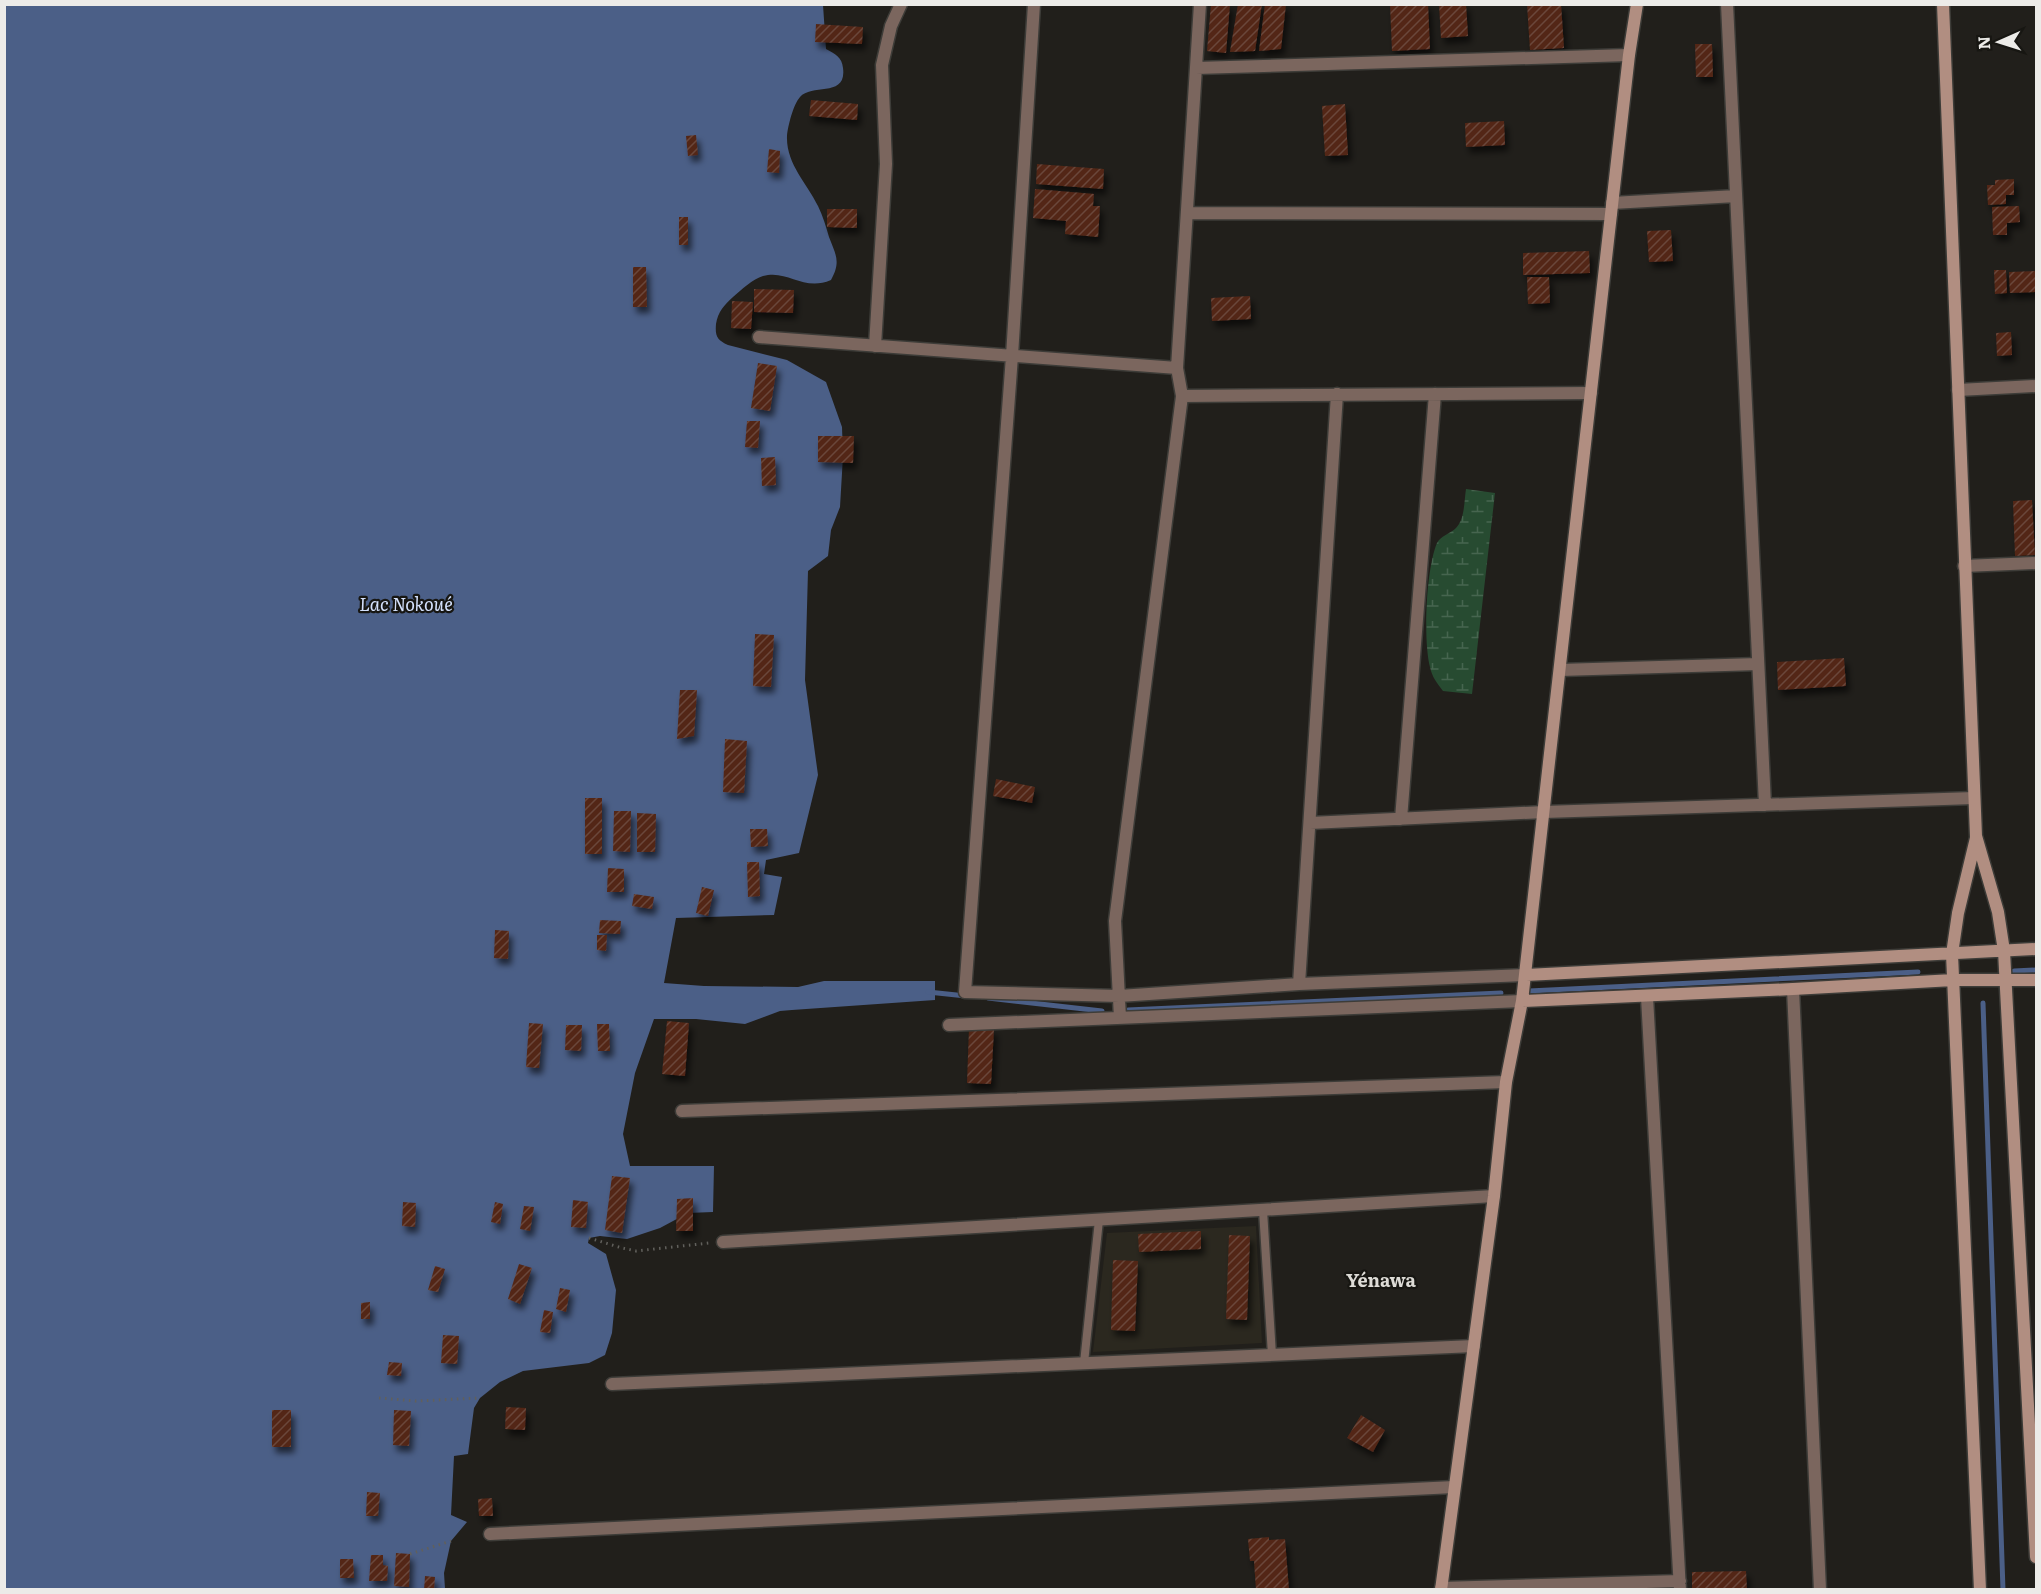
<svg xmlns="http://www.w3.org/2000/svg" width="2041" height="1594" viewBox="0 0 2041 1594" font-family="Literata,serif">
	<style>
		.built { fill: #2b281f }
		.wetland { fill: url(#wetland-marsh) }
		.water { fill: #4b5f87 }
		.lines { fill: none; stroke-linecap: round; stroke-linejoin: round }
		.stream { stroke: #4b5f87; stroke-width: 5 }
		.building { fill: url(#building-hatch); filter: url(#shadow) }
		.lane-casing { stroke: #3d3c38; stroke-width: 11 }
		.street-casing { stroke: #3d3c38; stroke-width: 15 }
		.secondary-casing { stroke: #3d3c38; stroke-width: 15 }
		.path { stroke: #61605c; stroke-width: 3; stroke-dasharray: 1.5 4.5; stroke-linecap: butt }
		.lane { stroke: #7b665e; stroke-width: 8 }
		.street { stroke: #7b665e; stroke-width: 12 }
		.secondary { stroke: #b18e81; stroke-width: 12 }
		.labels { text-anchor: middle; stroke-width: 4.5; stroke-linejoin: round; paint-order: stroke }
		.water-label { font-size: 18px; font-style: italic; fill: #d4e1fc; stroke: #171612 }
		.neighbourhood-label { font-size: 18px; font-weight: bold; fill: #dddbd6; stroke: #171612 }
	</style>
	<defs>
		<pattern id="wetland-marsh" width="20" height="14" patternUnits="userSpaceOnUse" patternTransform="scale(1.5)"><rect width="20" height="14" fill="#274b31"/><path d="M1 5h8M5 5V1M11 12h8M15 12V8" fill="none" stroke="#46654f"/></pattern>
		<pattern id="building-hatch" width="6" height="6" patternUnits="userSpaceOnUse" patternTransform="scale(1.5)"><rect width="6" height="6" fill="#522718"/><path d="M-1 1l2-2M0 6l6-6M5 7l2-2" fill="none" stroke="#6b463a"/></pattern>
		<filter id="shadow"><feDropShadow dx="3.5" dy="6" stdDeviation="3" flood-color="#0009"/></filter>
	</defs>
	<rect width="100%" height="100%" fill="#211f1b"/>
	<path class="built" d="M 1256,1226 L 1262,1343 L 1093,1352 L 1107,1233 Z"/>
	<path class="wetland" d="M 1466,489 L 1495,493 L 1472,694 L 1443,691 C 1437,683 1432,677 1430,667 C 1423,640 1426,569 1437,543 C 1441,536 1449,534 1455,529 C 1465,520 1464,502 1466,489 Z"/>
	<path class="water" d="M 5,5 L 823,5 L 826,49 C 835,54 842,57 843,68 C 847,98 812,83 800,97 C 793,105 788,126 787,136 C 786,164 807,183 818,206 C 823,216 826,227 829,237 C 836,255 841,262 831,280 C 803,292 788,269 763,276 C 753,279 741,290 733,297 C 724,305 718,312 716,324 C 715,336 717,340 728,345 L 787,360 L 826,382 L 842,427 L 843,456 L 840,507 L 831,530 L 828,556 L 808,571 L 805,680 L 818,775 L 799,853 L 766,860 L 764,874 L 782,877 L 774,915 L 676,918 L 664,983 L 704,986 L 798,987 L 824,981 L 935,981 L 935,1000 L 792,1010 L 780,1011 L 745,1024 L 696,1019 L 654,1019 L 635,1073 L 623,1134 L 630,1166 L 714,1166 L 713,1212 L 688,1213 L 660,1228 L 627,1239 L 600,1236 L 589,1238 L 588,1243 L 606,1254 L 616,1290 L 612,1333 L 605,1355 L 589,1363 L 523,1371 L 500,1382 L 480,1398 L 474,1408 L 468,1454 L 454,1456 L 451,1515 L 467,1522 L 451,1541 L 444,1573 L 445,1589 L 5,1590 Z"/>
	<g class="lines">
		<path class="stream" d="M 2014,971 L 2036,970
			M 1529,991 L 1918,972
			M 928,992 L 966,996
			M 988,998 L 1102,1011
			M 1983,1003 L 2003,1590
			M 1128,1010 L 1501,993"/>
	</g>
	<path class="building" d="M 1211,4 L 1230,4 L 1226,53 L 1207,51 Z
		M 1238,4 L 1262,4 L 1255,51 L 1230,52 Z
		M 1265,4 L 1286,4 L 1281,49 L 1259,51 Z
		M 1390,4 L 1428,4 L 1430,49 L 1392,51 Z
		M 1439,4 L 1466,4 L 1468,36 L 1441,38 Z
		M 1527,4 L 1561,4 L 1564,48 L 1530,50 Z
		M 816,24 L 863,27 L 862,44 L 815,42 Z
		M 1695,44 L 1712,44 L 1713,77 L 1696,77 Z
		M 811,100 L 858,104 L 857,120 L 809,116 Z
		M 1345,104 L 1348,155 L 1325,156 L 1322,106 Z
		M 1504,121 L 1505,145 L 1466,147 L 1465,123 Z
		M 696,135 L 698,155 L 688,156 L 686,136 Z
		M 769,149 L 780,151 L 779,173 L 767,172 Z
		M 1037,164 L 1104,169 L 1103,189 L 1036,184 Z
		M 2014,179 L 2014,195 L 2006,195 L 2006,204 L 1988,205 L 1987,185 L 1995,185 L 1995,180 Z
		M 1035,189 L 1094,194 L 1093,206 L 1100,206 L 1098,237 L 1065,234 L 1066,221 L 1033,218 Z
		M 2019,206 L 2020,222 L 2007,223 L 2007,235 L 1993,235 L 1992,207 Z
		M 827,209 L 857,209 L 857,228 L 827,227 Z
		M 679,217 L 688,217 L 688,245 L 679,245 Z
		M 1671,230 L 1673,261 L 1649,262 L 1647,231 Z
		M 1589,251 L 1590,273 L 1523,275 L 1523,253 Z
		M 633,267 L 646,267 L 647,307 L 633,307 Z
		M 1994,270 L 2006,270 L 2007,293 L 1995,294 Z
		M 2036,271 L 2036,292 L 2010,293 L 2009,272 Z
		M 1527,277 L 1549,277 L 1550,303 L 1528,304 Z
		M 754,289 L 794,290 L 793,313 L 754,312 Z
		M 1250,296 L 1251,319 L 1212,321 L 1211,298 Z
		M 732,301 L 753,302 L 751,329 L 731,328 Z
		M 2011,332 L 2012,355 L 1997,356 L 1996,333 Z
		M 758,363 L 777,366 L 770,411 L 751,408 Z
		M 747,421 L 760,421 L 758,448 L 745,447 Z
		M 818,436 L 854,436 L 853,463 L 818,462 Z
		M 775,457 L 776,485 L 762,486 L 761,458 Z
		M 2032,500 L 2035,555 L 2015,556 L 2013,501 Z
		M 755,634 L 774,635 L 771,687 L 753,686 Z
		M 1844,658 L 1846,686 L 1778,690 L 1777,662 Z
		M 680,690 L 697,690 L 694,736 L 677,739 Z
		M 725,739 L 747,741 L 744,793 L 723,792 Z
		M 996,779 L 1035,787 L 1032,803 L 993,796 Z
		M 585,798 L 602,798 L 602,854 L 585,854 Z
		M 614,811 L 631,811 L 630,852 L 613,851 Z
		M 637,813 L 656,814 L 655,852 L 637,852 Z
		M 750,829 L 767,829 L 768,846 L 751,847 Z
		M 747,862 L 759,862 L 760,896 L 748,897 Z
		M 608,868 L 624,869 L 624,892 L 607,892 Z
		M 702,887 L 714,890 L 708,916 L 696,913 Z
		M 634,894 L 654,897 L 652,909 L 632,906 Z
		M 600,920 L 621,921 L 620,934 L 599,933 Z
		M 495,930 L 509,931 L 508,959 L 494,958 Z
		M 597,935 L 607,935 L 606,951 L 597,950 Z
		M 667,1021 L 689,1023 L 685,1076 L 662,1074 Z
		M 529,1023 L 543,1024 L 539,1068 L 526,1067 Z
		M 597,1024 L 609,1024 L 610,1051 L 598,1051 Z
		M 566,1025 L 582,1025 L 581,1051 L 565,1050 Z
		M 969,1028 L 994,1029 L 991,1084 L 967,1083 Z
		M 612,1176 L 630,1178 L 622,1233 L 605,1230 Z
		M 693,1198 L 693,1231 L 676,1231 L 677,1199 Z
		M 573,1200 L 588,1202 L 586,1228 L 571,1227 Z
		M 403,1202 L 416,1203 L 415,1227 L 402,1226 Z
		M 495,1202 L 503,1204 L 500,1224 L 491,1222 Z
		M 524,1206 L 534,1207 L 530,1231 L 520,1229 Z
		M 1201,1231 L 1201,1249 L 1139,1252 L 1138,1234 Z
		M 1229,1235 L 1250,1236 L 1247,1320 L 1226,1319 Z
		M 1113,1260 L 1138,1261 L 1135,1331 L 1111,1330 Z
		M 519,1264 L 532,1268 L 520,1304 L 508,1299 Z
		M 435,1266 L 445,1269 L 438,1292 L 428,1290 Z
		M 560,1288 L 570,1290 L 566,1312 L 556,1309 Z
		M 370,1302 L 370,1319 L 361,1319 L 361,1303 Z
		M 544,1310 L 553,1312 L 550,1333 L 540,1332 Z
		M 443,1335 L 459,1336 L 457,1364 L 441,1363 Z
		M 389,1362 L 402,1363 L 401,1376 L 387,1375 Z
		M 506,1407 L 526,1408 L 525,1430 L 505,1429 Z
		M 272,1410 L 291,1410 L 291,1447 L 272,1447 Z
		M 394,1410 L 411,1411 L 409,1446 L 393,1445 Z
		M 1361,1415 L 1385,1430 L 1373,1452 L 1347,1438 Z
		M 367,1492 L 380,1493 L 378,1516 L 366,1516 Z
		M 492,1498 L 493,1516 L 479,1516 L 478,1499 Z
		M 1269,1537 L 1269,1540 L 1285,1539 L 1289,1590 L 1256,1590 L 1254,1561 L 1250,1561 L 1248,1539 Z
		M 396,1553 L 410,1554 L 409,1587 L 394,1586 Z
		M 371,1555 L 383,1555 L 383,1565 L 388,1566 L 387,1581 L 369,1581 Z
		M 340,1559 L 353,1559 L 354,1578 L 340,1578 Z
		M 1746,1571 L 1747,1590 L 1692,1590 L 1692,1572 Z
		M 425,1576 L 435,1577 L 434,1590 L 424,1590 Z"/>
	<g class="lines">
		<defs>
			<path id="lane" d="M 1263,1210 L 1272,1355
				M 1084,1363 L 1099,1220"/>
			<path id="street" d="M 1034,4 L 1012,356 L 965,992 L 1119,996 L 1299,984 L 1526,975
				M 1727,4 L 1765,805
				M 1196,68 L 1629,55
				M 1612,203 L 1736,196
				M 1188,213 L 1611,214
				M 759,337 L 1177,368
				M 875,346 L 886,164 L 882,65 L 891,26 L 901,4
				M 1958,390 L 2036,386
				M 1182,396 L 1591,393
				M 1964,566 L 2036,563
				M 1560,670 L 1758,664
				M 1401,819 L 1435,394
				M 1310,823 L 1544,812 L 1974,798
				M 1299,984 L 1337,394
				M 1793,989 L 1820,1590
				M 1647,997 L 1680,1590
				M 1120,1018 L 1115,921 L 1182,396 L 1177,368 L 1200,4
				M 949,1025 L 1522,1001
				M 682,1111 L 1506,1082
				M 723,1242 L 1494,1196
				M 612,1384 L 1474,1346
				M 490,1534 L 1454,1487
				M 1441,1588 L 1680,1581"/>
			<path id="secondary" d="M 1943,4 L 1976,836 L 1998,912 L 2004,951 L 2036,1557
				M 1976,838 L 1958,913 L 1952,954 L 1980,1590
				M 1526,975 L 2036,949
				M 1522,1001 L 1793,989 L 1953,980 L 2036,980
				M 1441,1590 L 1494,1196 L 1506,1082 L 1522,1001 L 1629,55 L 1637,4"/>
		</defs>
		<use href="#lane" class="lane-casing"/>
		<use href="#street" class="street-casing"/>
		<use href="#secondary" class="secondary-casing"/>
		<path class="path" d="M 589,1238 L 622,1248 L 636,1251 L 709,1243
			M 379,1398 L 416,1401 L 480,1398
			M 410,1554 L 451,1541"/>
		<use href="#lane" class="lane"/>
		<use href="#street" class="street"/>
		<use href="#secondary" class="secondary"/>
	</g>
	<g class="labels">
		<g class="water-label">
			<text x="406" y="611">Lac Nokoué</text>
		</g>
		<g class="neighbourhood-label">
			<text x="1381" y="1287">Yénawa</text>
		</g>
	</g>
	<rect width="2041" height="1594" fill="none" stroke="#ecebe8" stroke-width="12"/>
	<g transform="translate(1999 42) rotate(267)" stroke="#171612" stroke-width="4.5" paint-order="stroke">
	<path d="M0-4.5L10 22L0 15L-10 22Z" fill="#ecebe8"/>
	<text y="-9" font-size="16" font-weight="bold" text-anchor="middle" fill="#ecebe8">N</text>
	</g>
</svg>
